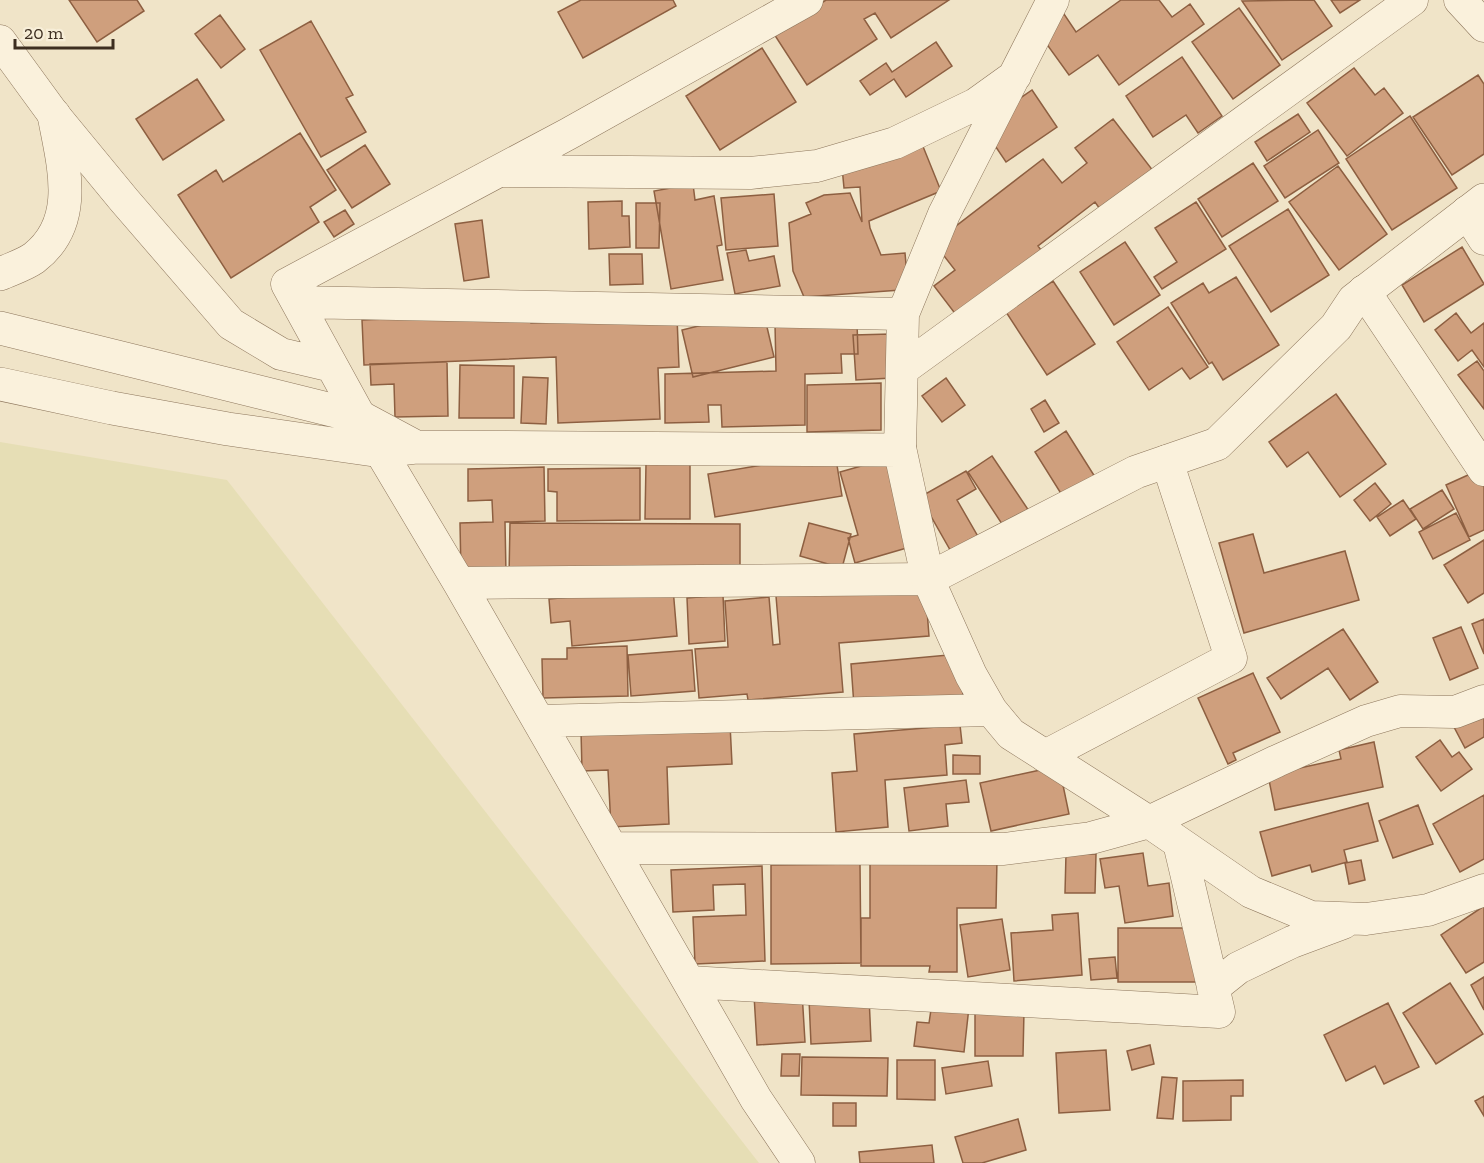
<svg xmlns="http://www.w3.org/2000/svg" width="1484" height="1163" viewBox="0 0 1484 1163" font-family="'Zilla Slab',serif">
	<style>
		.farmland { fill: #e6deb5 }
		.building { fill: #cf9f7d; stroke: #8d5f41; stroke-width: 1.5 }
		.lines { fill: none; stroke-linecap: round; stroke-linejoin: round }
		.minor-casing { stroke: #8d765c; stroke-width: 33 }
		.tertiary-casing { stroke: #8d765c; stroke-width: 34 }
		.minor { stroke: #faf1dc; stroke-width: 32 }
		.tertiary { stroke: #faf1dc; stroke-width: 33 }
	</style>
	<rect width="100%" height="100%" fill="#f0e4c8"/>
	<path class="farmland" d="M 0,442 L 227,480 L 759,1163 L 0,1163 Z"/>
	<path class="building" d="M 69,0 L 137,0 L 144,11 L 97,42 Z
		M 581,0 L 673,0 L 676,6 L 583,58 L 558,12 Z
		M 826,0 L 949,0 L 891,38 L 875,13 L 864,19 L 877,39 L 807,85 L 774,34 Z
		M 1121,0 L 1159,0 L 1172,17 L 1190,4 L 1204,24 L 1119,85 L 1098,55 L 1069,75 L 1038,32 L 1064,14 L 1076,32 Z
		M 1314,0 L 1332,26 L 1282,60 L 1242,1 Z
		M 1331,0 L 1360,0 L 1340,13 Z
		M 1239,8 L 1280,65 L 1233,99 L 1192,42 Z
		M 220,15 L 245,49 L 221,68 L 195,34 Z
		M 311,21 L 353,95 L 346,98 L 366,132 L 321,157 L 260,50 Z
		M 936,42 L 952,66 L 906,97 L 894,79 L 870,95 L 860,81 L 886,63 L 892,72 Z
		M 762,48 L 796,102 L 720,150 L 686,96 Z
		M 1182,57 L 1222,116 L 1198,133 L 1186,115 L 1153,137 L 1126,96 Z
		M 1354,68 L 1375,95 L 1384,88 L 1403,113 L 1347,156 L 1307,103 Z
		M 1478,75 L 1484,84 L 1484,154 L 1452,175 L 1413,117 Z
		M 197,79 L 224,120 L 163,160 L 136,119 Z
		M 1032,90 L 1057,127 L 1006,162 L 981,125 Z
		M 1298,114 L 1310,132 L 1267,161 L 1255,142 Z
		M 1410,116 L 1457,188 L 1392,230 L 1346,159 Z
		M 1113,119 L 1154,172 L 1102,212 L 1095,202 L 1038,246 L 1044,254 L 960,320 L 934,286 L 955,270 L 934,243 L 1043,159 L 1062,183 L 1087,163 L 1075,148 Z
		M 1318,130 L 1339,163 L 1285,198 L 1264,166 Z
		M 300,133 L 336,190 L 310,207 L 319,222 L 231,278 L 178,195 L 216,170 L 223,182 Z
		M 922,144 L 941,191 L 869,221 L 870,228 L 881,255 L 905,253 L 908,287 L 901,290 L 804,297 L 793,271 L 789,223 L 811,214 L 806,203 L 824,195 L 850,193 L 862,222 L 860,187 L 844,188 L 842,167 Z
		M 365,145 L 390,184 L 352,208 L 327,170 Z
		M 1253,163 L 1278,201 L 1222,237 L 1198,199 Z
		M 1338,166 L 1387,234 L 1339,270 L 1289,202 Z
		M 693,184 L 695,200 L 714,196 L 722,245 L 717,246 L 723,280 L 671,289 L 654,191 Z
		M 774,194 L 778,246 L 726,250 L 721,198 Z
		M 622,201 L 622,216 L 629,216 L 630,247 L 589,249 L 588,202 Z
		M 1196,202 L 1226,249 L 1162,289 L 1154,277 L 1177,262 L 1155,228 Z
		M 636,203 L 660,203 L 659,248 L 636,248 Z
		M 1288,209 L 1329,275 L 1271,312 L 1229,246 Z
		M 345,210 L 354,224 L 334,237 L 324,222 Z
		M 482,220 L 489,277 L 464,281 L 455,224 Z
		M 1125,242 L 1160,295 L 1114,325 L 1080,272 Z
		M 1462,247 L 1484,284 L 1424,322 L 1402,285 Z
		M 746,250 L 749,261 L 774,256 L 780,286 L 735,294 L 727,253 Z
		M 609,254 L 642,254 L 643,284 L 610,285 Z
		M 1236,277 L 1279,345 L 1223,380 L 1212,362 L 1209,364 L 1171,303 L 1203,283 L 1209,293 Z
		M 1053,281 L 1095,344 L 1047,375 L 1006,312 Z
		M 1168,307 L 1208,367 L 1190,379 L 1182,368 L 1149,390 L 1117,342 Z
		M 763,310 L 774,357 L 693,377 L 682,330 Z
		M 530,313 L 531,323 L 677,317 L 679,367 L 658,368 L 660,419 L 558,423 L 556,357 L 364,365 L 362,320 Z
		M 1456,313 L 1471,333 L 1484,323 L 1484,367 L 1472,350 L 1458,361 L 1435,330 Z
		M 857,322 L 858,354 L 841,354 L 842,373 L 805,374 L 805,425 L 722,427 L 721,405 L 708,405 L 709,422 L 665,423 L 665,374 L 776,371 L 775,324 Z
		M 891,334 L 892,378 L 856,380 L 853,335 Z
		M 1477,361 L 1484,371 L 1484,409 L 1458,375 Z
		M 447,362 L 448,416 L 395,417 L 394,384 L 371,385 L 370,364 Z
		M 460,365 L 514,366 L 514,418 L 459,418 Z
		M 523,377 L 548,378 L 546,424 L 521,423 Z
		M 946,378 L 965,405 L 942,422 L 922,396 Z
		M 881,383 L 881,430 L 807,432 L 807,385 Z
		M 1336,394 L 1386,464 L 1340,497 L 1308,452 L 1287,467 L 1269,442 Z
		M 1045,400 L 1059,423 L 1044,432 L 1031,409 Z
		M 1066,431 L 1102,488 L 1070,508 L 1035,452 Z
		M 835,453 L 842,496 L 715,517 L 708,474 Z
		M 992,456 L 1029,511 L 1004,527 L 968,472 Z
		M 886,459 L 917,545 L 855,563 L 848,538 L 858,535 L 840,472 Z
		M 646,464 L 690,464 L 690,519 L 645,519 Z
		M 544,467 L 545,521 L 505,522 L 506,574 L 461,574 L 460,523 L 493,522 L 492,500 L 468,501 L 468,469 Z
		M 640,468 L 640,520 L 557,521 L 557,492 L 548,491 L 548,469 Z
		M 1479,470 L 1484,482 L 1484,530 L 1469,537 L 1446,485 Z
		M 966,471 L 976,489 L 957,500 L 980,540 L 953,555 L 920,497 Z
		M 1375,483 L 1391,504 L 1370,521 L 1354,500 Z
		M 1442,490 L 1454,509 L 1423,529 L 1410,509 Z
		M 1403,500 L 1416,519 L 1390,536 L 1377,517 Z
		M 1456,513 L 1470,540 L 1433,559 L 1419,532 Z
		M 510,523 L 740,524 L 740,577 L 509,577 Z
		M 809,523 L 851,534 L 842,568 L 800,556 Z
		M 1253,534 L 1264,573 L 1345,551 L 1359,600 L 1244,633 L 1219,543 Z
		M 1484,540 L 1484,593 L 1468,603 L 1444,565 Z
		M 925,584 L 929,636 L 839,643 L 843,692 L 748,700 L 747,694 L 699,698 L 695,649 L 728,647 L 725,601 L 769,597 L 773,645 L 780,644 L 776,596 Z
		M 673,588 L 677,636 L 572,646 L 570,621 L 551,623 L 549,599 Z
		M 723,595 L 725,641 L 689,644 L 687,598 Z
		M 1484,619 L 1484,654 L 1472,624 Z
		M 1461,627 L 1478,668 L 1450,680 L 1433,638 Z
		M 1343,629 L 1378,682 L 1350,700 L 1328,668 L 1281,699 L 1267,678 Z
		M 627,646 L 628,696 L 543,698 L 542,659 L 567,659 L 567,648 Z
		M 692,650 L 695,691 L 631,696 L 628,655 Z
		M 959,654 L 963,696 L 854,706 L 851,664 Z
		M 1253,673 L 1280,732 L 1233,753 L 1236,760 L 1228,764 L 1198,698 Z
		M 1484,711 L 1484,737 L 1465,748 L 1454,727 Z
		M 730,724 L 732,764 L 667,767 L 669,824 L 611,827 L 608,770 L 582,771 L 581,731 Z
		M 960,725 L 962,743 L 945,745 L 947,775 L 885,780 L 888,827 L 836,832 L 832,773 L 857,771 L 854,734 Z
		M 1440,740 L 1452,757 L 1459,752 L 1472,769 L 1441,791 L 1416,757 Z
		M 1374,742 L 1383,787 L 1275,810 L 1268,775 L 1341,759 L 1339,750 Z
		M 953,755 L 980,756 L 980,774 L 953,774 Z
		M 1059,766 L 1069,814 L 991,831 L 980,783 Z
		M 966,780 L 969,802 L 946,804 L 948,826 L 909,831 L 904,788 Z
		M 1484,795 L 1484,859 L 1460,872 L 1433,824 Z
		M 1368,803 L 1378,841 L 1344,850 L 1347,862 L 1312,872 L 1310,865 L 1272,876 L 1260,832 Z
		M 1418,805 L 1433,844 L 1393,858 L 1379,821 Z
		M 1143,853 L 1148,886 L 1169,883 L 1173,916 L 1125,923 L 1119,886 L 1105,888 L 1100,859 Z
		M 1066,854 L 1096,854 L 1095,893 L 1065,893 Z
		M 997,859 L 996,908 L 957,908 L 957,972 L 929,972 L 930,966 L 861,966 L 861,918 L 870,918 L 870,864 Z
		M 1361,860 L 1365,880 L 1349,884 L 1345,863 Z
		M 860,864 L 861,963 L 771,964 L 771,865 Z
		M 762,866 L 765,961 L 695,964 L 693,917 L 746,915 L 745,884 L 713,885 L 714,910 L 673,912 L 671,870 Z
		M 1484,906 L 1484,962 L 1466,973 L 1441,935 Z
		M 1078,913 L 1082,975 L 1014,981 L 1011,933 L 1053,930 L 1052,915 Z
		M 1002,919 L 1010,970 L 968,977 L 960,925 Z
		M 1118,928 L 1204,928 L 1205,982 L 1118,982 Z
		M 1115,957 L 1117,978 L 1091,980 L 1089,959 Z
		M 1484,977 L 1484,1010 L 1471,985 Z
		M 1450,983 L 1483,1034 L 1436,1064 L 1403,1013 Z
		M 802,992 L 805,1042 L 757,1045 L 754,995 Z
		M 869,996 L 871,1041 L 811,1044 L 809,999 Z
		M 932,1003 L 969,1007 L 964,1052 L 914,1046 L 917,1022 L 929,1023 Z
		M 1388,1003 L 1419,1067 L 1384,1084 L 1375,1066 L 1346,1081 L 1324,1035 Z
		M 975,1010 L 1024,1011 L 1023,1056 L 975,1056 Z
		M 1150,1045 L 1154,1064 L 1132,1070 L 1127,1051 Z
		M 1106,1050 L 1110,1110 L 1059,1113 L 1056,1053 Z
		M 782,1054 L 800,1054 L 799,1076 L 781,1076 Z
		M 802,1057 L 888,1058 L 887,1096 L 801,1095 Z
		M 897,1060 L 935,1060 L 935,1100 L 897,1099 Z
		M 988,1061 L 992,1086 L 946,1094 L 942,1068 Z
		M 1162,1077 L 1177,1078 L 1173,1119 L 1157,1118 Z
		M 1243,1080 L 1243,1096 L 1231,1096 L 1231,1120 L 1183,1121 L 1183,1081 Z
		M 1484,1096 L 1484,1116 L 1475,1101 Z
		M 833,1103 L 856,1103 L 856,1126 L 833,1126 Z
		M 1018,1119 L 1026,1150 L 982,1163 L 963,1163 L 955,1137 Z
		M 932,1145 L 934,1163 L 860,1163 L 859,1152 Z"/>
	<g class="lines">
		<defs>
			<path id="minor" d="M 1460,0 L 1484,26
				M 0,41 L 54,115 L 124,200 L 231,324 L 281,354 L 332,366
				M 503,171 L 750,173 L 817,166 L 895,143 L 976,104 L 1015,76
				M 1467,212 L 1484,239
				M 1364,291 L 1484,470
				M 297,302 L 903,314
				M 903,369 L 1412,0
				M 900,450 L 903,314 L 944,214 L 1053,0
				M 459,583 L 928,579 L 971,675 L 991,710 L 1011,734 L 1149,822 L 1251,892 L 1311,917 L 1366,919 L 1428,910 L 1484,890
				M 539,721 L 991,710
				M 1045,756 L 1231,658 L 1167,461
				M 612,848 L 1004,849 L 1091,838 L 1149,822 L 1277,761 L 1366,721 L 1400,711 L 1455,712 L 1484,701
				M 689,982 L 1219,1012 L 1179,843
				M 1213,988 L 1238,968 L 1292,942 L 1343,923
				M 799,1163 L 756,1099 L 459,583 L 360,417 L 287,284 L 568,134 L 807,0"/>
			<path id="tertiary" d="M 0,274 C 11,269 24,265 34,258 C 81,222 63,164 54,115
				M 0,328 L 360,417 L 416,447
				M 0,384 L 112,408 L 228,429 L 381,451 L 416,447 L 900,450 L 928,579 L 1136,472 L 1217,444 L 1336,327 L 1354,300 L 1484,200"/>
		</defs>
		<use href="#minor" class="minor-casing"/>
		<use href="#tertiary" class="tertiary-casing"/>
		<use href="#minor" class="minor"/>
		<use href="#tertiary" class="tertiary"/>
	</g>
	<path d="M15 39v9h98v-9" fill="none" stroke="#3d2e20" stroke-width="3"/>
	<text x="24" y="39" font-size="18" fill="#3d2e20" stroke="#f7eed8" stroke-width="4.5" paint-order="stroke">20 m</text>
</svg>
